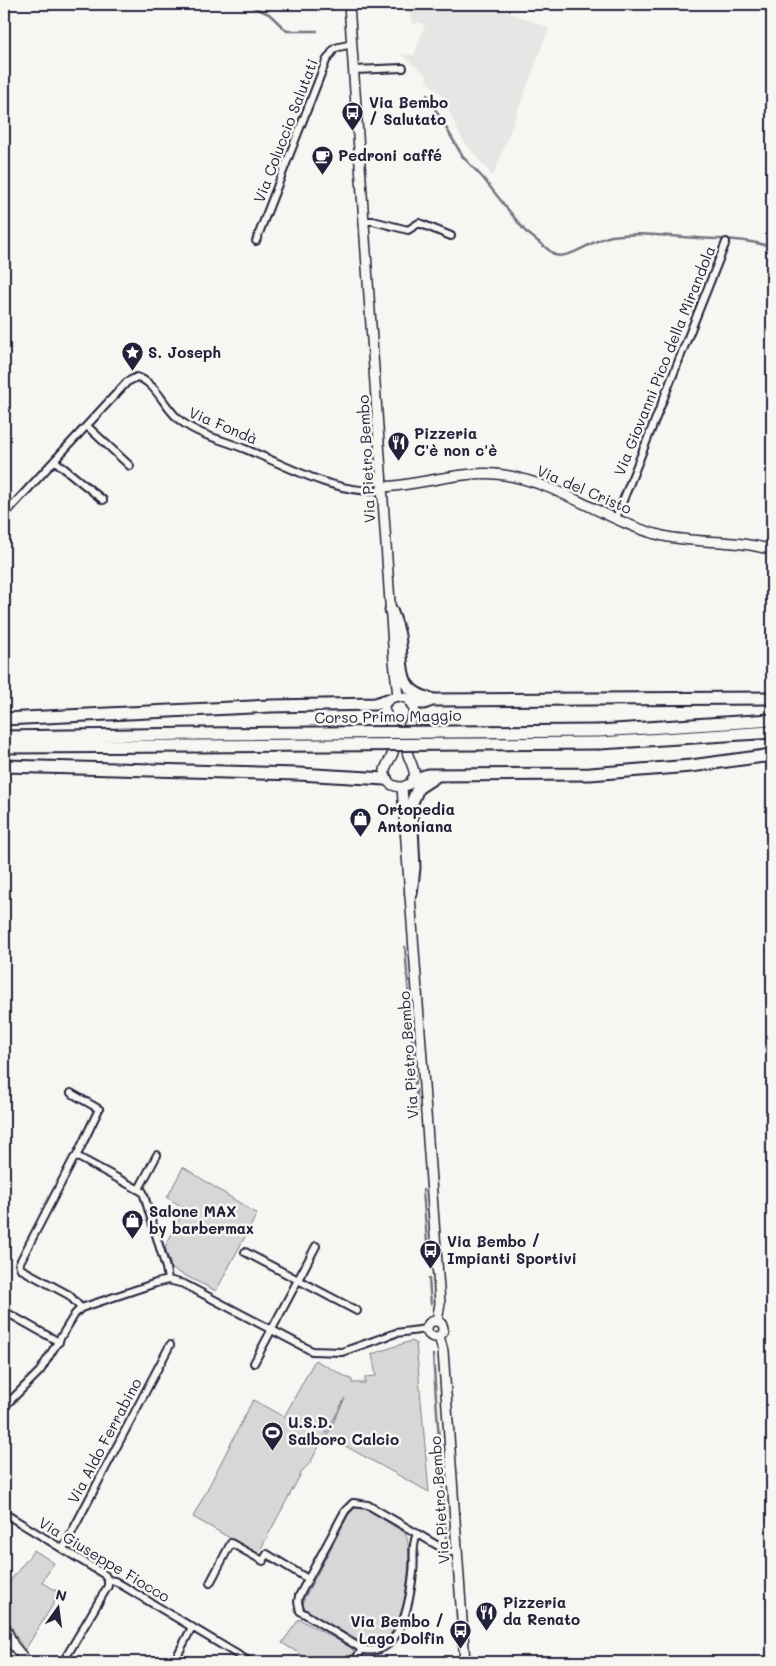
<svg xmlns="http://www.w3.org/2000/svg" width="776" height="1666" viewBox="0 0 776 1666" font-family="Mali,sans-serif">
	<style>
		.built { fill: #e6e6e4 }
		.green { fill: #d7d7d7; stroke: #7c7c89 }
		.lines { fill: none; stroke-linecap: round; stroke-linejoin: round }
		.stream { stroke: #757583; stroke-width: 2.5 }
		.street-casing { stroke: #22223b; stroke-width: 10 }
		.secondary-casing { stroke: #22223b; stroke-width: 12 }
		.highway-casing { stroke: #22223b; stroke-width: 15 }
		.street { stroke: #f6f6f2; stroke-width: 6 }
		.secondary { stroke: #f6f6f2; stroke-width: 9 }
		.highway { stroke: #f6f6f2; stroke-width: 11 }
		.highway-bridge-casing { stroke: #22223b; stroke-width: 15; stroke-linecap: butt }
		.highway-bridge { stroke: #f6f6f2; stroke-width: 11 }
		.labels { text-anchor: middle; stroke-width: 5; stroke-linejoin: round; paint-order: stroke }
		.poi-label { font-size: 15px; font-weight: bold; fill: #22223b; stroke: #f6f6f2; text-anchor: start }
		.street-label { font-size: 15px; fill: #22223b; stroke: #f6f6f2 }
	</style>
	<rect width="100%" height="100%" fill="#f6f6f2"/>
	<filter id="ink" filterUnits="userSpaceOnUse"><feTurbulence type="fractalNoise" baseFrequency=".02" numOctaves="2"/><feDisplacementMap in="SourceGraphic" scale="10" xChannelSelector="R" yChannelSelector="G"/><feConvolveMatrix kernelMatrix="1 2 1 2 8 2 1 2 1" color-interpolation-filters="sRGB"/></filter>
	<g filter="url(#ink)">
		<path class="built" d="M 426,4 L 487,4 L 549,28 L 493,177 L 462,139 L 441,94 L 426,81 L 427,76 L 401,54 L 414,55 L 425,25 L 419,22 L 413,24 L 408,7 Z"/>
		<path class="green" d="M 183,1167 L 257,1214 L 216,1291 L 172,1269 L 165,1247 L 185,1208 L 167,1198 Z
			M 411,1341 L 416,1343 L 429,1492 L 327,1436 L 345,1398 L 310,1463 L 303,1470 L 258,1554 L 193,1517 L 253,1400 L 284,1417 L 315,1360 L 352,1380 L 352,1383 L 365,1383 L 365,1377 L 376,1376 L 372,1354 Z
			M 355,1508 L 365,1508 L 405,1533 C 415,1552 404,1625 389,1639 C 382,1645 374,1645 366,1645 L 310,1613 L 303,1606 L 304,1599 L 349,1514 Z
			M 34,1550 L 54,1563 L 42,1582 L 60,1593 L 25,1650 C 16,1639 0,1606 5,1591 C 11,1577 25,1563 34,1550 Z
			M 299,1619 L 352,1648 L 354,1652 L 347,1662 L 313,1662 L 282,1643 Z"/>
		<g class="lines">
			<path class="stream" d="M 246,4 L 269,14 L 287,31 L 317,31
				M 427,95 L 463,157 L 483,178 L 525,231 L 555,255 C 570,260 595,238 612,236 C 640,232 669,236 697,238 C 726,240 743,238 772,247
				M 405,947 L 411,1023
				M 412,1039 L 415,1084
				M 416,1090 L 417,1115
				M 423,1190 L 428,1255
				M 429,1279 L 431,1304
				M 433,1355 L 446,1538"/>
			<defs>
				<path id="street" d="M 354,70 L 403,68
					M 365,221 L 373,221 L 408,230 L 419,223 L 451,236
					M 256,241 L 326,61 L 335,48 L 352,44
					M 88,427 L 130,466
					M 55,461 L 103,500
					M 4,515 L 127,382 L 137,377 C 157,383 165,410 182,422 C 201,436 224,440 245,449 C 291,467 331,493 383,491
					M 616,518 L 726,242
					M 71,1093 L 99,1109 L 76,1157
					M 139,1189 L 157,1155
					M 245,1252 L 357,1311
					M 81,1308 L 69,1295 L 21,1269 L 19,1264 L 74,1158 L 78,1157 L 143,1192 L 166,1268 L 168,1280
					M 4,1311 L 59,1342
					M 254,1363 L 316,1246
					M 4,1407 L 40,1371 L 75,1314 L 81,1308 L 156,1283 L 168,1280 L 184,1284 L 312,1351 L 342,1352 L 396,1333 L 427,1329
					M 4,1513 L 105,1575 L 108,1580 L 115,1581 L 250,1662
					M 417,1534 C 411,1546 415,1560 413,1573 C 410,1600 401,1660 362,1649 L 300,1611 L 298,1602 L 299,1596 L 345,1511 L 353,1503 L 368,1505 L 447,1551 L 458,1553
					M 63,1549 L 170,1345
					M 210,1583 L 231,1543 L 263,1561 L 267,1554 L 308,1579
					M 63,1662 L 108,1586 L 108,1580
					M 174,1662 L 192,1627
					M 354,1662 L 362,1649"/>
				<path id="secondary" d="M 349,4 L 394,661 L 398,696
					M 383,487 C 419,485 461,471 496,474 C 557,480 605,522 663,536 C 699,544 737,539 772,550
					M 398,696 L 409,699 L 415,712 C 413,718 408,724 407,730 C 406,737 406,749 408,755 C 412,767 423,781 402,787 C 396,787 389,785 386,778 C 381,767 393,759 394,749 C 395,743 395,734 393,729 C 387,714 374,702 398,696 Z
					M 402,787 L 440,1303 L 437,1321
					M427 1329a8 8 0 1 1 16 0a8 8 0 1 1-16 0Z
					M 439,1336 L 443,1351 L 465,1662
					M 4,1625 L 13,1645 L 27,1662"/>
				<path id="highway" d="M 391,610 C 394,619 398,628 399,636 C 404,667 394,691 434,700 L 772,698
					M 412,703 L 424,703 L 432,700
					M 4,719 L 271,706 L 375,704 L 387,700
					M 599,731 L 772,720
					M 4,737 L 196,734
					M 600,743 L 772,732
					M 4,747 L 197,746
					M 4,766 L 298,774 L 386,779
					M 413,780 L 428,775 L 590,774 L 691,766 L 772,755
					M 411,894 L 414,868 L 411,805 L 418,788 L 435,777"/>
			</defs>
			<use href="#street" class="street-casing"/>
			<use href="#secondary" class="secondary-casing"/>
			<use href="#highway" class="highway-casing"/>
			<use href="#street" class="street"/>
			<use href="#secondary" class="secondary"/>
			<use href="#highway" class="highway"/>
			<defs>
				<path id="highway-bridge" d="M 196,734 L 599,731
					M 197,746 L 600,743"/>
			</defs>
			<use href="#highway-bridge" class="highway-bridge-casing"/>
			<use href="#highway-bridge" class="highway-bridge"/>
		</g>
	</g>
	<defs>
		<symbol id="bus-pin" viewBox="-11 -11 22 30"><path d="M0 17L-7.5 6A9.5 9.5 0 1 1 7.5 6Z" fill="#22223b" stroke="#f6f6f2"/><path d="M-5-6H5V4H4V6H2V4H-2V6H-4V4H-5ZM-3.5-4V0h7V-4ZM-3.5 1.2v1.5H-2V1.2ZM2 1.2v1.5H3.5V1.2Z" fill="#fff"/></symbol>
		<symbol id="cafe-pin" viewBox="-11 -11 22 30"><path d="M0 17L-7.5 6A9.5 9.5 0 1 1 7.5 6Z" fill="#22223b" stroke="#f6f6f2"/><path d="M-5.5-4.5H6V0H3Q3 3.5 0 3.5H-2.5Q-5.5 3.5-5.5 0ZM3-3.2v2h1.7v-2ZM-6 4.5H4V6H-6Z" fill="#fff"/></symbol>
		<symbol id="sight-pin" viewBox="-11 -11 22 30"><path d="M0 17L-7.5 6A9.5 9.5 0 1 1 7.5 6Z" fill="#22223b" stroke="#f6f6f2"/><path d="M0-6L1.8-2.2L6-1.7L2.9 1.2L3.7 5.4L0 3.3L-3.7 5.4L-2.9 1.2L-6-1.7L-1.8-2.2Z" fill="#fff"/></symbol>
		<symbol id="restaurant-pin" viewBox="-11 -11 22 30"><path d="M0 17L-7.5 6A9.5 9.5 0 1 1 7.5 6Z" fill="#22223b" stroke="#f6f6f2"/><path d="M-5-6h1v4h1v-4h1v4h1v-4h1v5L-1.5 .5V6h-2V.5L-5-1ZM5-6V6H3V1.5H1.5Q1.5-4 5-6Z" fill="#fff"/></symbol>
		<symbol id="shop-pin" viewBox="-11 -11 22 30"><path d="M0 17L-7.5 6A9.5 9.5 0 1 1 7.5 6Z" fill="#22223b" stroke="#f6f6f2"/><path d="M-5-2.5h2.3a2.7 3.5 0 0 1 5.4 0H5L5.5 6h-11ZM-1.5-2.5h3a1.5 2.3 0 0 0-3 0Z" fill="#fff"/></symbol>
		<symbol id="stadium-pin" viewBox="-11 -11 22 30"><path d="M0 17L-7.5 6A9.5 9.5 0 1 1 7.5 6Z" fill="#22223b" stroke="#f6f6f2"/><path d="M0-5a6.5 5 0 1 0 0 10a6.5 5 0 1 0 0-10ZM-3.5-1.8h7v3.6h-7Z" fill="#fff"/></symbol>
	</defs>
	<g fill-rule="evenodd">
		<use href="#bus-pin" x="340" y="100" width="25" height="34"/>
		<use href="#cafe-pin" x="310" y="144" width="25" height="34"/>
		<use href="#sight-pin" x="120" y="340" width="25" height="34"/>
		<use href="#restaurant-pin" x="386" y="430" width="25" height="34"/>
		<use href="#shop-pin" x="348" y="806" width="25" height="34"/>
		<use href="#shop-pin" x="120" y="1208" width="25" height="34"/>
		<use href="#bus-pin" x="418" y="1238" width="25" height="34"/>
		<use href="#stadium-pin" x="260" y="1420" width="25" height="34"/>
		<use href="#restaurant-pin" x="474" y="1600" width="25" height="34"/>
		<use href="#bus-pin" x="448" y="1618" width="25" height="34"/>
	</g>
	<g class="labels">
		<g class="poi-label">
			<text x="369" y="108">Via Bembo<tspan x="369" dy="17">/ Salutato</tspan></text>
			<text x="338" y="161">Pedroni caffé</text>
			<text x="148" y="358">S. Joseph</text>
			<text x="414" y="439">Pizzeria<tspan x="414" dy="17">C'è non c'è</tspan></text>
			<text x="377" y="815">Ortopedia<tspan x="377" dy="17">Antoniana</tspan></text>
			<text x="149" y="1217">Salone MAX<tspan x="149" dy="17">by barbermax</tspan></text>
			<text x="447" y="1247">Via Bembo /<tspan x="447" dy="17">Impianti Sportivi</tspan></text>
			<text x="288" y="1428">U.S.D.<tspan x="288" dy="17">Salboro Calcio</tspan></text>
			<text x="503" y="1608">Pizzeria<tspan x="503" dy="17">da Renato</tspan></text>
			<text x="444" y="1627" text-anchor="end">Via Bembo /<tspan x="444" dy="17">Lago Dolfin</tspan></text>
		</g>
		<g class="street-label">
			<text transform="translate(286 131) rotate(-69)" y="5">Via Coluccio Salutati</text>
			<text transform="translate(665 361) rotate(-68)" y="5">Via Giovanni Pico della Mirandola</text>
			<text transform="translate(223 426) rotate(23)" y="5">Via Fondà</text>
			<text transform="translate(367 459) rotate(-93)" y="5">Via Pietro Bembo</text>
			<text transform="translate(584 490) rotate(23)" y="5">Via del Cristo</text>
			<text transform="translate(388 717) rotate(-1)" y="5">Corso Primo Maggio</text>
			<text transform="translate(409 1055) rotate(-94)" y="5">Via Pietro Bembo</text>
			<text transform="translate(105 1441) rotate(-62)" y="5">Via Aldo Ferrabino</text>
			<text transform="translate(440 1500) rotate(-94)" y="5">Via Pietro Bembo</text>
			<text transform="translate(104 1560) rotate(31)" y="5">Via Giuseppe Fiocco</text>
		</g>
	</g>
	<rect width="776" height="1666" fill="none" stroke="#f6f6f2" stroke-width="20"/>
	<rect x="10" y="10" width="756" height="1646" fill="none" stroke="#22223b" stroke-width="2" filter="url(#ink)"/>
	<g transform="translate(58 1608) rotate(14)" stroke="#f6f6f2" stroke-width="4" paint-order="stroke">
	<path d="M0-4L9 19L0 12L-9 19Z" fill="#22223b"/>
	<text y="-8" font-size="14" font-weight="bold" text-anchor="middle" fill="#22223b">N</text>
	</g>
</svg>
